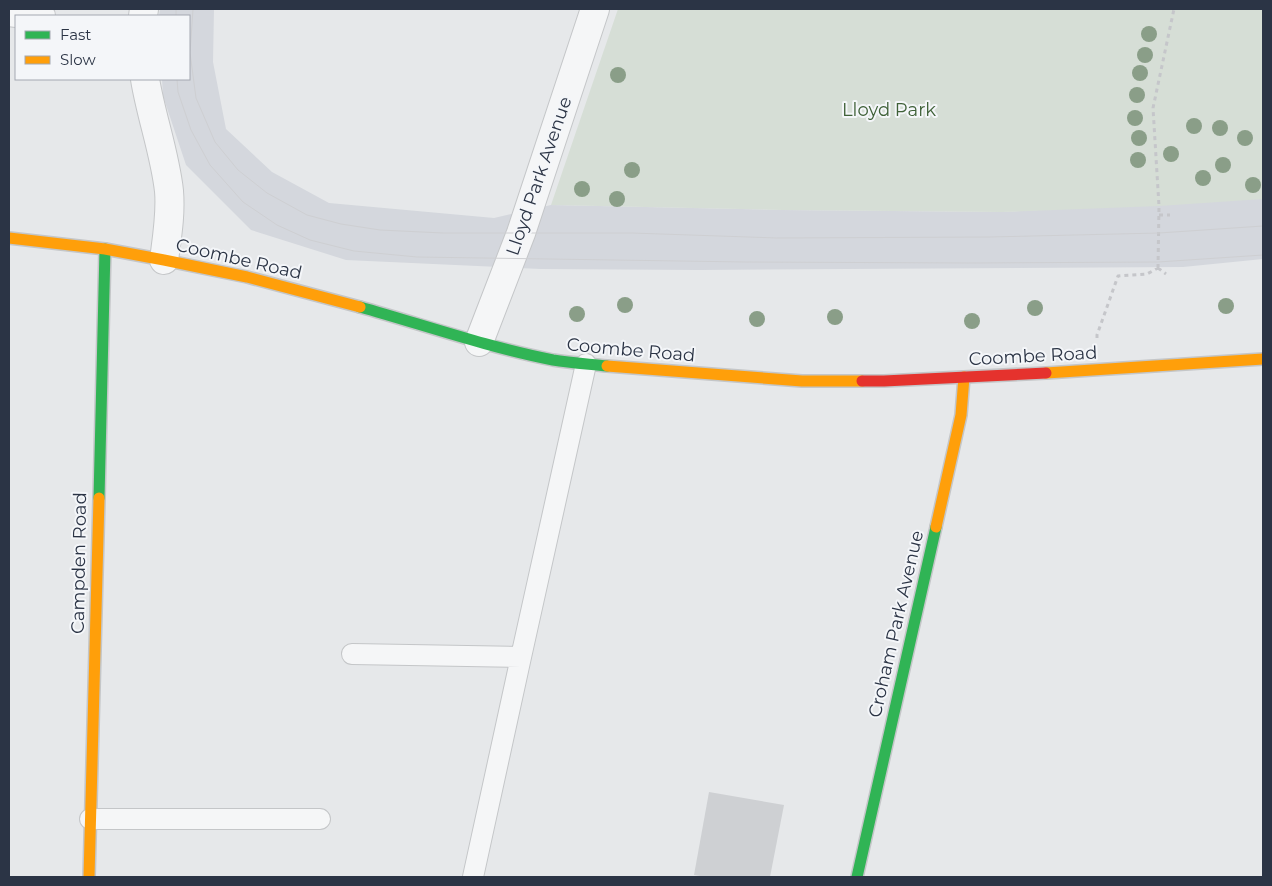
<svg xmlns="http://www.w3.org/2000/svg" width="1272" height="886" viewBox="0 0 1272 886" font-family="Montserrat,sans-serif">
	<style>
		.built { fill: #d4d7dd }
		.green { fill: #d6ded6 }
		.building { fill: #ced0d3 }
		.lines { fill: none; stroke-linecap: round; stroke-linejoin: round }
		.lane-casing { stroke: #c4c6c8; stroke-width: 22 }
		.street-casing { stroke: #c4c6c8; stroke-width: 30 }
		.fast-casing { stroke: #c4c6c8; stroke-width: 14 }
		.slow-casing { stroke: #c4c6c8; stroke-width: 14 }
		.jam-casing { stroke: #c4c6c8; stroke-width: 14 }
		.path { stroke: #c5c6ca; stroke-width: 3; stroke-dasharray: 4 4; stroke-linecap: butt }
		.lane { stroke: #f5f6f7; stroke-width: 20 }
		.street { stroke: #f5f6f7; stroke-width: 28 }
		.fast { stroke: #30b455; stroke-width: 11 }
		.slow { stroke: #ff9f0a; stroke-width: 11 }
		.jam { stroke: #e5322d; stroke-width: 11 }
		.tram { stroke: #cecfd2; stroke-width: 1 }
		.tree { fill: #8a9e88 }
		.labels { text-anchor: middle; stroke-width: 4; stroke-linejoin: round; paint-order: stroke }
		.park-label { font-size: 18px; fill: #3f6138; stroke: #f4f6f9 }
		.street-label { font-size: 18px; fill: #2b3445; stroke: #f4f6f9 }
	</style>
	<rect width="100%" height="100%" fill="#e6e8ea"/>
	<path class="built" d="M 160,9 L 214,9 L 213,62 L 226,129 L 272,172 L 329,203 L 494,218 L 551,205 L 782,210 L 1002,212 L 1263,198 L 1263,259 L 1183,267 L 699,270 L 541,269 L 346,260 L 251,230 L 186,165 L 163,96 L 162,79 L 189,79 L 189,16 L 159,16 Z"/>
	<path class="green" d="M 618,9 L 1263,9 L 1263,199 L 1159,206 L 1002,212 L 782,210 L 551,205 Z"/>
	<path class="building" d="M 709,792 L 784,805 L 770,877 L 706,877 L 694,875 Z"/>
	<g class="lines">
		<defs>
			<path id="lane" d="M 352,654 L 521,657
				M 90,819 L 320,819
				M 473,877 L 521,657 L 586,364"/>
			<path id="street" d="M 9,12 L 41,16
				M 143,16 L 144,9
				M 145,79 C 151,116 165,154 169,191 C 171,214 167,237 164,260
				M 479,342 L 521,233 L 595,9"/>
			<path id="fast" d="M 360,307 C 424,325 487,347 553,360 C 571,363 589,364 607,366
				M 99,498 L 105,249
				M 857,877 L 936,527"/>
			<path id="slow" d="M 9,238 L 105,249 L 164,260 L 247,277 L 360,307
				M 607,366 L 802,381 L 862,381
				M 1046,373 L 1263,359
				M 936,527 L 961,415 L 964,377
				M 89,877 L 99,498"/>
			<path id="jam" d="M 862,381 L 884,381 L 1046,373"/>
		</defs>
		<use href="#lane" class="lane-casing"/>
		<use href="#street" class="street-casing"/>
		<use href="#fast" class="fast-casing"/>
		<use href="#slow" class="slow-casing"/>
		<use href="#jam" class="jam-casing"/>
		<path class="path" d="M 1159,215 L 1170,215
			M 1158,268 L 1159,206 L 1153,108 L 1174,9
			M 1158,268 L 1166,274
			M 1097,338 L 1097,335 L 1118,276 L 1147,274 L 1158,268"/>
		<use href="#lane" class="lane"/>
		<use href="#street" class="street"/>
		<use href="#fast" class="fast"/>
		<use href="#slow" class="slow"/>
		<use href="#jam" class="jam"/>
		<path class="tram" d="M 193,9 L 190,53 L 196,98 L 215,142 L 238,170 L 267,193 L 307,215 L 341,224 L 380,230 L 443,233 L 632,233 L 777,238 L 990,237 L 1159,233 L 1263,226
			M 176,16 L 176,9
			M 177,79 L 178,92 L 191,130 L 210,165 L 243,202 L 277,225 L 310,240 L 354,251 L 417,257 L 745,262 L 972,263 L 1158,262 L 1263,255"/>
	</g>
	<g class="tree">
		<circle cx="1149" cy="34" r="8"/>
		<circle cx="1145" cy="55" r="8"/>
		<circle cx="1140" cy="73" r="8"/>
		<circle cx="618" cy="75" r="8"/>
		<circle cx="1137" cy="95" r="8"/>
		<circle cx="1135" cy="118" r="8"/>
		<circle cx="1194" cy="126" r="8"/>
		<circle cx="1220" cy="128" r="8"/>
		<circle cx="1139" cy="138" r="8"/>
		<circle cx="1245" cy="138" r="8"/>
		<circle cx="1171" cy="154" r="8"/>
		<circle cx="1138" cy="160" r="8"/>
		<circle cx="1223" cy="165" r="8"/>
		<circle cx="632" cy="170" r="8"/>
		<circle cx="1203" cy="178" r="8"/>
		<circle cx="1253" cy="185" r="8"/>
		<circle cx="582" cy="189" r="8"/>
		<circle cx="617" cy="199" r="8"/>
		<circle cx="625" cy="305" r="8"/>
		<circle cx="1226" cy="306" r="8"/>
		<circle cx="1035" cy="308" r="8"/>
		<circle cx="577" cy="314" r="8"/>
		<circle cx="835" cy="317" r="8"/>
		<circle cx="757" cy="319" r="8"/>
		<circle cx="972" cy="321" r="8"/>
	</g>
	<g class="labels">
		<g class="park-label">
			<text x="889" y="116">Lloyd Park</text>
		</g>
		<g class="street-label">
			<text transform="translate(539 176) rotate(-71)" y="6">Lloyd Park Avenue</text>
			<text transform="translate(239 259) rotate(13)" y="6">Coombe Road</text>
			<text transform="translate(631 350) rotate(5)" y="6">Coombe Road</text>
			<text transform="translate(1033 356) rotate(-3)" y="6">Coombe Road</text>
			<text transform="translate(79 563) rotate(-89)" y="6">Campden Road</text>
			<text transform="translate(896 624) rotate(-77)" y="6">Croham Park Avenue</text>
		</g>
	</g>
	<rect width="1272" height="886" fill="none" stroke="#2b3445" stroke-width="20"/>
	<rect x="15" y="15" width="175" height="65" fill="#f4f6f9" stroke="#a4a8b1"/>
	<rect x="25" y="31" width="25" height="8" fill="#30b455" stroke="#a4a8b1"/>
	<text x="60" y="40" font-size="15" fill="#2b3445">Fast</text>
	<rect x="25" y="56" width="25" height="8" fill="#ff9f0a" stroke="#a4a8b1"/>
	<text x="60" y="65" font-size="15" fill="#2b3445">Slow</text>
</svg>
